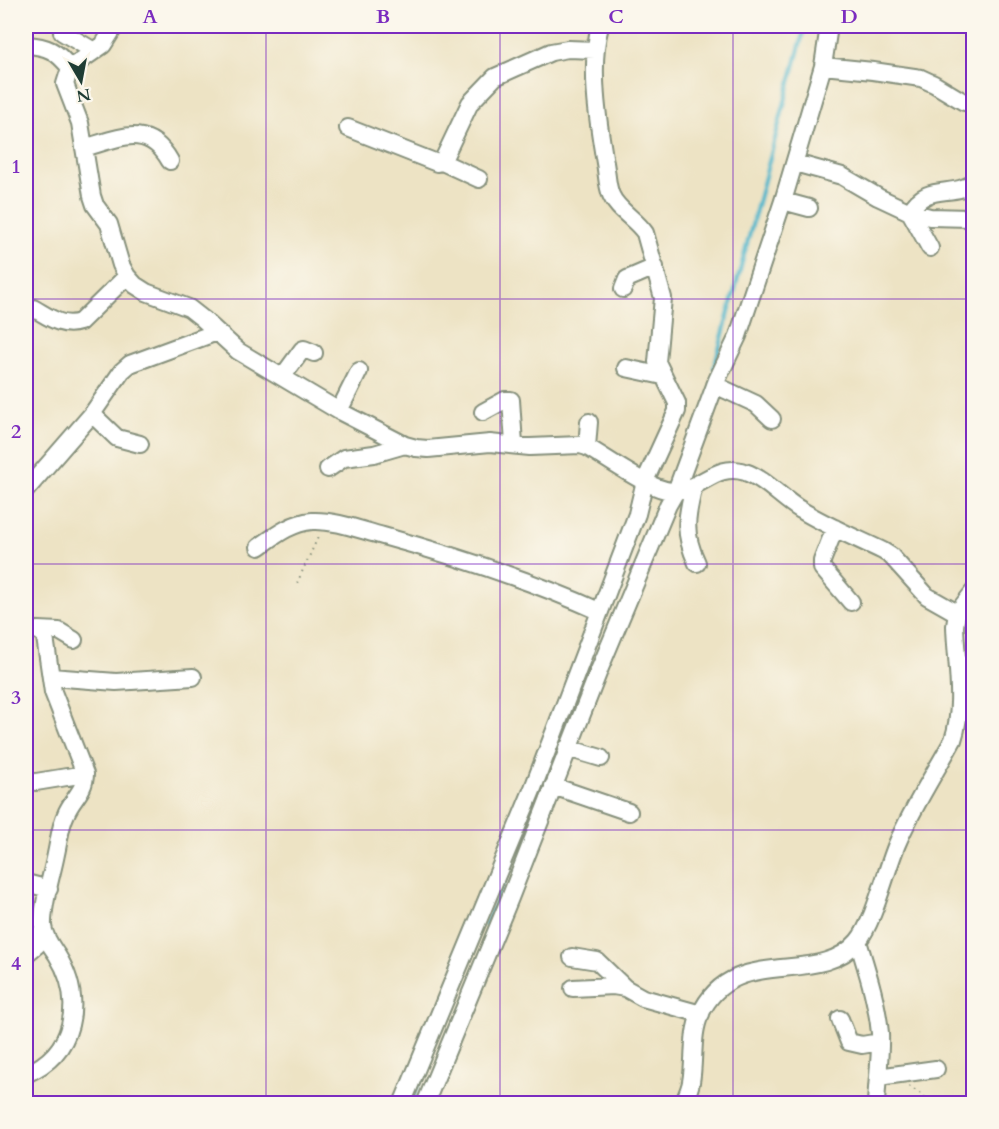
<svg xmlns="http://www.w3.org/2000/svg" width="999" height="1129" viewBox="0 0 999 1129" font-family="Cardo,serif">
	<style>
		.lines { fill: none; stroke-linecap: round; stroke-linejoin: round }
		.stream { stroke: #4db6cb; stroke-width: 4 }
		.minor-casing { stroke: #86907c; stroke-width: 20 }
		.path { stroke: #86907c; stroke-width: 2; stroke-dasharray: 1.5 4.5; stroke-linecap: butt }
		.minor { stroke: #fff; stroke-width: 16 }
		.grid { fill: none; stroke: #7b2cbf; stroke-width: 1.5; stroke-opacity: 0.55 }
		.neatline { fill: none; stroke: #7b2cbf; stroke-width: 2 }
		.grid-label { font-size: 20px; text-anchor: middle; font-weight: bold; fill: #7b2cbf }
	</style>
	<rect width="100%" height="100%" fill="#fbf7ec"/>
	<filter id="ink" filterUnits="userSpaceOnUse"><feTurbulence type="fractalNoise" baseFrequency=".0167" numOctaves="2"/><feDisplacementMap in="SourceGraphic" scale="12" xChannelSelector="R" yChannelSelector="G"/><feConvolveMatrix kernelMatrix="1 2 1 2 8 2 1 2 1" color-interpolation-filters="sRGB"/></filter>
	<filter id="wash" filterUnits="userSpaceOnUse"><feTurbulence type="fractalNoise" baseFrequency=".008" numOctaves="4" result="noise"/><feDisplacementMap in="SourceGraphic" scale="24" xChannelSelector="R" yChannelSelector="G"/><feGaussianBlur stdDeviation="1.35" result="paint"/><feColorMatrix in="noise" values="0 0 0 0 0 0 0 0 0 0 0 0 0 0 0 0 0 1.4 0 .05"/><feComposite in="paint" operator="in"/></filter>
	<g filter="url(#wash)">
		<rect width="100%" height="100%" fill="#ede3c4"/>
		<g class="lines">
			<path class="stream" d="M 714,368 L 805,26
				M 537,801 L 576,708
				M 485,925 L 507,876 L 529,819
				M 412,1104 L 421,1079"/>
		</g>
	</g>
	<g filter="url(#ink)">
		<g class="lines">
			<defs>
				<path id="minor" d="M 115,26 L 103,45 L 70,68 L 65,84 L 80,123 L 92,196 L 95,205 L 109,224 L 121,265 L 127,276 L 135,285 L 146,292 L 189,308 L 203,319 L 238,351 L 339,411 L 405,445 L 416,448 L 428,449 L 490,443 L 530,447 L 580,445 L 587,447 C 608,459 650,490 672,491 C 700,492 715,462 745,472 C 766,479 782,499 801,510 C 827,526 856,538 883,551 L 891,556 L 927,596 L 957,613
					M 62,32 L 94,51
					M 26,45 C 47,46 57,51 70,68
					M 823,66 L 873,71 L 921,78 L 934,84 L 964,102
					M 348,128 L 437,163 L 442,162 L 470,103 L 495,77 L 551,52 L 568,49 L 595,50
					M 84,148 C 119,138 148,122 170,161
					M 442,162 L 479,179
					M 795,163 L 842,176 L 878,197 L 910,212 L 930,217 L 970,218 L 974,220
					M 783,201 L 809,208
					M 930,248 L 910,212 C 927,181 953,199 974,182
					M 623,289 L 627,279 L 655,267
					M 33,308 C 49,317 62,328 80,322 L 127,276
					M 626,368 L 663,376
					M 283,376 L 302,350 L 304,349 L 314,353
					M 715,385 L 756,404 L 772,419
					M 339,411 L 359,371
					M 483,412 L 505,400 L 511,400 L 514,444
					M 92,414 L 117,438 L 140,444
					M 587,447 L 589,422
					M 328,469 L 344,458 L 374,454 L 405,445
					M 694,486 C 686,518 683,533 697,563
					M 26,490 L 92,414 L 122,371 L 130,364 L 217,332
					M 835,528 L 822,561 L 822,568 L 851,602
					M 259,547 C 276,535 291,523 312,521 C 336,520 360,530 383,536 C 456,556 530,580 599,611
					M 26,630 C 34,630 41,629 45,637 L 53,692 L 85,774 C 85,791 72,799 66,814 C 60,826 59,841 56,854 C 52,875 42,905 43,926 C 44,937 51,946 57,955 C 70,976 76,1000 70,1025 C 64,1049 47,1065 26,1074
					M 38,630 L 59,631 L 74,640
					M 51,677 L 116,682 L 193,677
					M 567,748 L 601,758
					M 36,782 L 85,774
					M 553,786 L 629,812
					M 26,883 L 49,889
					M 858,941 C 867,971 877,1001 880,1033 C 881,1056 877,1080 876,1104
					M 26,954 L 37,945 L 43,927
					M 572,957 L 597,961 L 625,988
					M 573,988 L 613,986 L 625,988 L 643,998 L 701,1014
					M 840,1019 L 849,1042 L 862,1045 L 880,1042
					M 878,1077 L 936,1069
					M 402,1104 L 533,788 L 637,514 L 645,481 L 677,411 L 677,403 L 657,362 L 663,298 L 645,233 C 636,219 617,210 611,195 C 607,186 607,173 605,163 C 598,122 589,66 600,26
					M 425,1104 L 510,898 L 600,668 L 668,505 L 676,491 L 717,380 L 738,336 L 783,201 L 823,66 L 829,26
					M 683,1104 C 686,1097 690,1089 691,1082 C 695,1060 691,1035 700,1015 C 732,942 818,989 858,941 C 874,922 886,870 897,844 C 911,810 935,773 953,740 C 965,704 956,663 955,626 L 957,613 L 974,591"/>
			</defs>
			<use href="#minor" class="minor-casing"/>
			<path class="path" d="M 297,583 L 319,535
				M 909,1086 L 935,1104"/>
			<use href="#minor" class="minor"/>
		</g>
	</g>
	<path class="grid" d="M 266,26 L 266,1104M 500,26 L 500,1104M 733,26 L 733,1104M 26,299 L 974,299M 26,564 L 974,564M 26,830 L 974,830"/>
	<rect width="999" height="1129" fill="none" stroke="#fbf7ec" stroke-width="66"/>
	<g transform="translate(81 81) rotate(170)" stroke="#fbf7ec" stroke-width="4.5" paint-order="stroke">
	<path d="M0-4.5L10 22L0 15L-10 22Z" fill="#1f3d34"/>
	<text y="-9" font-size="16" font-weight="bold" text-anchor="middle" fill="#1f3d34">N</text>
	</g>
	<rect x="33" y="33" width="933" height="1063" class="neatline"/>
	<g class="grid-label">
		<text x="150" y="23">A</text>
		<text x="383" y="23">B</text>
		<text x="616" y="23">C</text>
		<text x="849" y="23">D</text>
		<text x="16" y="173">1</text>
		<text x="16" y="438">2</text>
		<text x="16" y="704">3</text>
		<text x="16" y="970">4</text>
	</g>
</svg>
